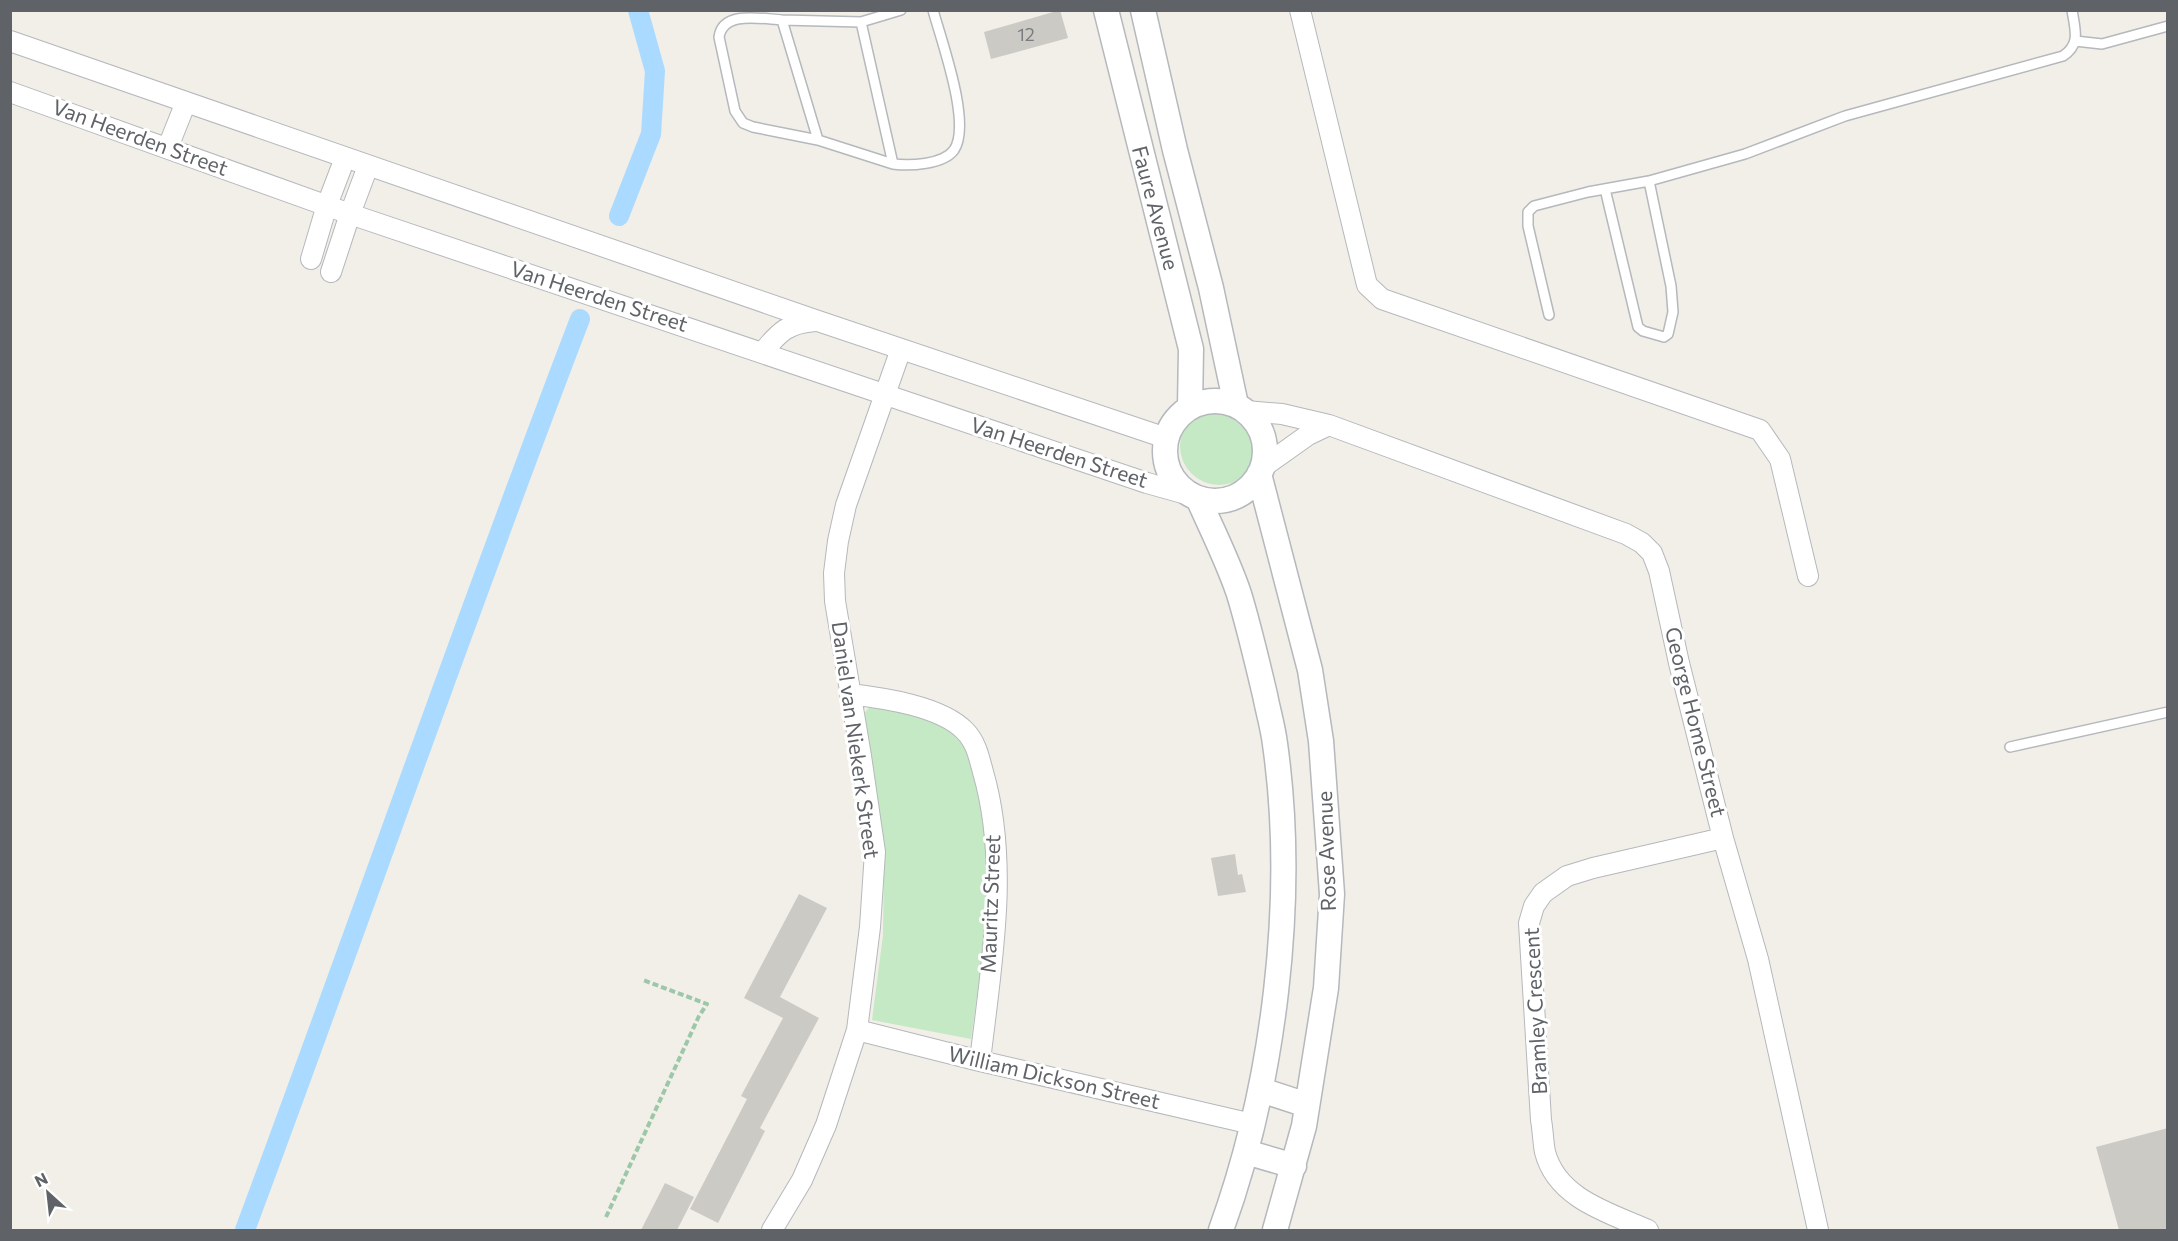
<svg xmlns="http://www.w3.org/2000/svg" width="2178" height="1241" viewBox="0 0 2178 1241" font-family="Commissioner,sans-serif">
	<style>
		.green { fill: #c5e8c5 }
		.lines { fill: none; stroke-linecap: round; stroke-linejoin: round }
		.canal { stroke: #aadaff; stroke-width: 20 }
		.building { fill: #cccac5 }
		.service-casing { stroke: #b5b8bc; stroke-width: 12 }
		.minor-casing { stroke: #b5b8bc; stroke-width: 22 }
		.tertiary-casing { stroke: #b5b8bc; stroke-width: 27 }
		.path { stroke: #9cc7a9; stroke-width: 4; stroke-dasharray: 6 3; stroke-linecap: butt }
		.service { stroke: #fff; stroke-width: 9 }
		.minor { stroke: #fff; stroke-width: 20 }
		.tertiary { stroke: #fff; stroke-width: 24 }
		.labels { text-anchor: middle; stroke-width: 6; stroke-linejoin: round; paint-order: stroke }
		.number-label { font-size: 18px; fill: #7a7d7f }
		.street-label { font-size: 21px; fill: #5f6368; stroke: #fff }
	</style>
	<rect width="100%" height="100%" fill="#f1efe8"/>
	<path class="green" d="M1180 446a39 39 0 1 1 78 0a39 39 0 1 1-78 0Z
		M 888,704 L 962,732 L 986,811 L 987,924 L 971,1039 L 872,1020 L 883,935 L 884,862 L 863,715 L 870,706 Z"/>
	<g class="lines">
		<path class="canal" d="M 619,216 L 651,134 L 655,71 L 638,10
			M 245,1230 C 358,927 464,621 580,319"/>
	</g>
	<path class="building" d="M 1060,10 L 1068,38 L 991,59 L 984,32 Z
		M 1235,854 L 1238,875 L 1242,874 L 1246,892 L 1218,896 L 1211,858 Z
		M 799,894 L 827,908 L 780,997 L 819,1018 L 760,1128 L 765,1131 L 718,1223 L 690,1209 L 747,1099 L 741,1096 L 783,1018 L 744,998 Z
		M 2168,1128 L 2168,1230 L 2119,1230 L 2096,1147 Z
		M 665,1183 L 694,1197 L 677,1230 L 641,1230 Z"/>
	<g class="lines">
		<defs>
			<path id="service" d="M 901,10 L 861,22 L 893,164 C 909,166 943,165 954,150 C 972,124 941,40 933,10
				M 782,20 C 762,19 723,10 719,37 L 735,111 L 743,123 L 753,127 L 818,140
				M 861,22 L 782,20 L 818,140 L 893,164
				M 2075,41 L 2102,44 L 2168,26
				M 1605,189 L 1638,327 L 1643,331 L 1664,337 L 1668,334 L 1673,312 L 1671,286 L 1649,181
				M 1549,315 L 1528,226 L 1528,212 L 1534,206 L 1588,192 L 1649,181 L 1745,154 L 1845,116 L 2063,56 C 2081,44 2075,30 2072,10
				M 2010,747 L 2168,712"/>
			<path id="minor" d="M 1300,10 L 1367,285 L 1382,299 L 1760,430 L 1780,459 L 1808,576
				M 10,41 L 818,321 L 1166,438
				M 10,92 L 350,214 L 1147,483 L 1190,495
				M 168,147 L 186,102
				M 311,259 L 327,205 L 345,158
				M 331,272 L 350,214 L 368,166
				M 763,352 C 779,332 788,323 815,321
				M 1246,411 L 1282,414 L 1329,425 L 1626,534 L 1642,543 L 1652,553 L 1659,571 L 1679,663 L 1723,838 L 1758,959 L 1818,1230
				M 1263,467 L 1308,435 L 1329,425
				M 850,694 C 883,698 941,706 965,731 C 976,742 979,757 983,772 C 1010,865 991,966 980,1061
				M 857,1030 L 980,1061 L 1252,1124
				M 772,1230 L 802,1180 L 826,1125 L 857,1030 L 870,927 L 875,852 L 861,756 L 835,601 L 834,573 L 838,541 L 846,505 L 901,349
				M 1648,1230 C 1610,1213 1557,1199 1545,1152 C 1543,1142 1543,1131 1541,1120 L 1529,923 L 1534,906 L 1543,893 L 1567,876 L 1593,868 L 1723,838"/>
			<path id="tertiary" d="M 1106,10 L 1191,349 L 1190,407
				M 1143,10 L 1175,150 L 1211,288 L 1236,405
				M1165 451a50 50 0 1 1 100 0a50 50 0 1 1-100 0Z
				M 1259,474 L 1310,670 L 1321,741 L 1332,894 L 1326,988 L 1304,1126 L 1275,1230
				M 1198,498 C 1212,530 1228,561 1239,594 C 1249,627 1257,661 1265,695 C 1268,711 1273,727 1275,744 C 1297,899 1274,1084 1221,1230
				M 1261,1090 L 1307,1105
				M 1246,1152 L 1294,1166"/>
		</defs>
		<use href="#service" class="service-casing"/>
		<use href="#minor" class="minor-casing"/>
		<use href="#tertiary" class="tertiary-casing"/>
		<path class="path" d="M 606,1217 L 699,1016 L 707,1004 L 643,980"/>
		<use href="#service" class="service"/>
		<use href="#minor" class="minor"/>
		<use href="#tertiary" class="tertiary"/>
	</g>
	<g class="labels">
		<g class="number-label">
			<text x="1026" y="41">12</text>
		</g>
		<g class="street-label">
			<text transform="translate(140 138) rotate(20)" y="7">Van Heerden Street</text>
			<text transform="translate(1155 208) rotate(75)" y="7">Faure Avenue</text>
			<text transform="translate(599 297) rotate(18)" y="7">Van Heerden Street</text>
			<text transform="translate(1059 453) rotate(18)" y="7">Van Heerden Street</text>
			<text transform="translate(1695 722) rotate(76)" y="7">George Home Street</text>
			<text transform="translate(855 740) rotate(82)" y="7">Daniel van Niekerk Street</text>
			<text transform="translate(1327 851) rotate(-92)" y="7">Rose Avenue</text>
			<text transform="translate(991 904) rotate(-88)" y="7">Mauritz Street</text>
			<text transform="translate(1536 1011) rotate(-93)" y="7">Bramley Crescent</text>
			<text transform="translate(1054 1078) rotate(13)" y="7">William Dickson Street</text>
		</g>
	</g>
	<rect width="2178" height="1241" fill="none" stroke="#5f6368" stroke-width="24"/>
	<g transform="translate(48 1193) rotate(333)" stroke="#ffffff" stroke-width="4.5" paint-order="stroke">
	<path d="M0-4.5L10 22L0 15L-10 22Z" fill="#5f6368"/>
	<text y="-9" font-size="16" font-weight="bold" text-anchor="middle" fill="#5f6368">N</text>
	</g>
</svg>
